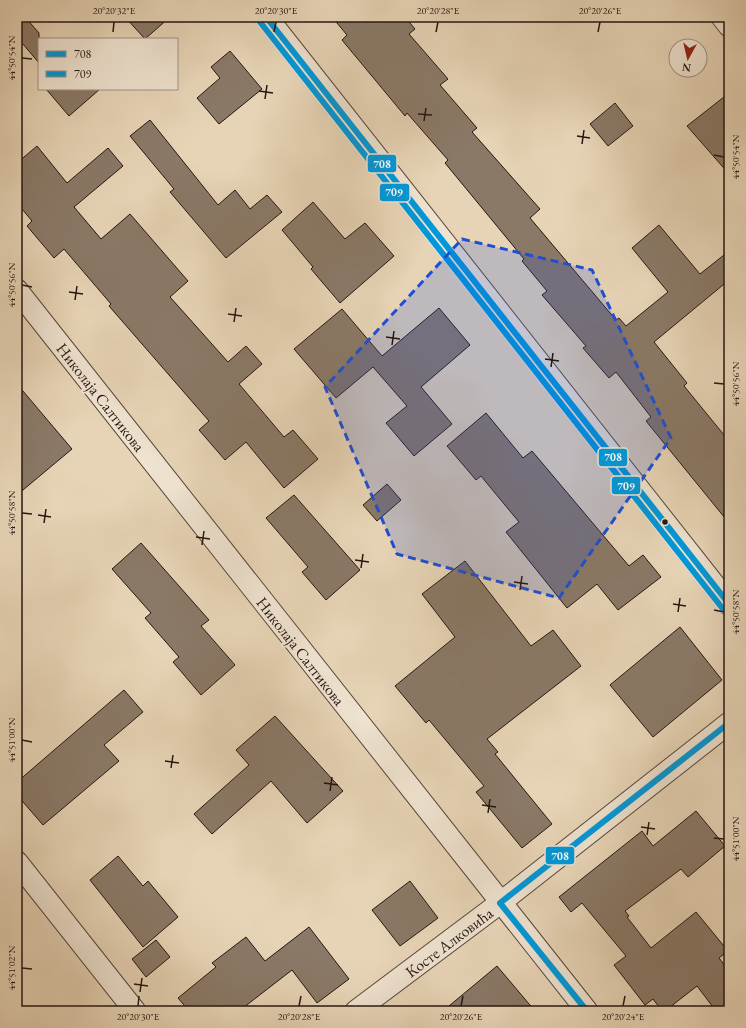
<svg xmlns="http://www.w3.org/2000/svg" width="746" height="1028" viewBox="0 0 746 1028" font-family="'EB Garamond',serif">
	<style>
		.building { fill: #8a7967; stroke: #251611 }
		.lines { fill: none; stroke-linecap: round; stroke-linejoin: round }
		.minor-casing { stroke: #56463a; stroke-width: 23 }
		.tertiary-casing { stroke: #56463a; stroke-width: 24 }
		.minor { stroke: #efe3d0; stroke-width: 21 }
		.tertiary { stroke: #efe3d0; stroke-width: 22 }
		.bus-1-casing { stroke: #efe3d0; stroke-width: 9 }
		.bus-2-casing { stroke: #efe3d0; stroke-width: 9 }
		.bus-1 { stroke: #0098da; stroke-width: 6 }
		.bus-2 { stroke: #0098da; stroke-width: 6 }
		.marked { fill: #1d4ed8; fill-opacity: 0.2; stroke: #1d4ed8; stroke-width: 3; stroke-dasharray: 8 5; stroke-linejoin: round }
		.ticks { fill: none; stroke: #251611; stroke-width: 1.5 }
		.bus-dot { fill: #251611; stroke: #efe3d0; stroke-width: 1.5 }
		.labels { text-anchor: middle; stroke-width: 4; stroke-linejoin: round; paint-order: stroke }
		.street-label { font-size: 16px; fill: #251611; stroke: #efe3d0 }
		.line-badge { stroke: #efe3d0; stroke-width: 1.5 }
		.badge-label { font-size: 11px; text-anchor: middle; font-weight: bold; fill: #fff }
		.neatline { fill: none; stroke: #251611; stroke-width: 1.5 }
		.ticks-label { font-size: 10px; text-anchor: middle; fill: #251611 }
	</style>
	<rect width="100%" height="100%" fill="#e7d4b6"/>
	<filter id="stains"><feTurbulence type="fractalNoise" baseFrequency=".005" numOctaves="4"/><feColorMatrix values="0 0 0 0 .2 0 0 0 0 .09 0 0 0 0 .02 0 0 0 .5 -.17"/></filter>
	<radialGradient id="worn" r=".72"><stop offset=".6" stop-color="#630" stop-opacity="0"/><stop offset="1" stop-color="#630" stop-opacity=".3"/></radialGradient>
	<path class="building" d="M 17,17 L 25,17 L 39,33 L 39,63 L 17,37 Z
		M 125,17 L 170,17 L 145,39 Z
		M 332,17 L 405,17 L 415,29 L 409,34 L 448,79 L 440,85 L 477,128 L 472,132 L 540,209 L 530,218 L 616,320 L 619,318 L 626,326 L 668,292 L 632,248 L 659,225 L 700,274 L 729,251 L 729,280 L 654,342 L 687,383 L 684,386 L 729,441 L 729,523 L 646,421 L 651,417 L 616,372 L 609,378 L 583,348 L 586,346 L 542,295 L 547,291 L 522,261 L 524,259 L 445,163 L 448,160 L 407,113 L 405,116 L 342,40 L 347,35 Z
		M 230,51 L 262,89 L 219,124 L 197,98 L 220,78 L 211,67 Z
		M 46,89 L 100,89 L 69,116 Z
		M 729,93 L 729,174 L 687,126 Z
		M 615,103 L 633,126 L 608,146 L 590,124 Z
		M 150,120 L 218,205 L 235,190 L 250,209 L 267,195 L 282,212 L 226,258 L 170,192 L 174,189 L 130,136 Z
		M 37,146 L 67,183 L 108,148 L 123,166 L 74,207 L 101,239 L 130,214 L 188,281 L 170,297 L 228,362 L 246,346 L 262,364 L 239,384 L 284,437 L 293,430 L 318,459 L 284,488 L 246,442 L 225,460 L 199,430 L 209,421 L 109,306 L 111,304 L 64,249 L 54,258 L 27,226 L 32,221 L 17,203 L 17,163 Z
		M 313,202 L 345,239 L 365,223 L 394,256 L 340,303 L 311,269 L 313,267 L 282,230 Z
		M 439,308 L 470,345 L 421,387 L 452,424 L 414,456 L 386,423 L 407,406 L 373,367 L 336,398 L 294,349 L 342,309 L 382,356 Z
		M 17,384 L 72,449 L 17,495 Z
		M 486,413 L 523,458 L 532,451 L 629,566 L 643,555 L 661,577 L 618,610 L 597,584 L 567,608 L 506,532 L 519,522 L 481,476 L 476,480 L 447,446 Z
		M 387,484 L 401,500 L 377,521 L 363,505 Z
		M 294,495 L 360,570 L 326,600 L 302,572 L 308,567 L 266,518 Z
		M 141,543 L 209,620 L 201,626 L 235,665 L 201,695 L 173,662 L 179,657 L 145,618 L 151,613 L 112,569 Z
		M 465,561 L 531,646 L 553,630 L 581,666 L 487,739 L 498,752 L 495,754 L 552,824 L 522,848 L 476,792 L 484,786 L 429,720 L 426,723 L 395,686 L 455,637 L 422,594 Z
		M 680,627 L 722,680 L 653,737 L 610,685 Z
		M 124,690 L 143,712 L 104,745 L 119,761 L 43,825 L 17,795 L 17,782 Z
		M 275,716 L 343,791 L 307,823 L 271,781 L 212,834 L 194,814 L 249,765 L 236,750 Z
		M 696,811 L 725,846 L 688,877 L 681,869 L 625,911 L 629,916 L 627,917 L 651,948 L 696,912 L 728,951 L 719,958 L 729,971 L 729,1011 L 716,1011 L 697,986 L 665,1011 L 662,1011 L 653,999 L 645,1005 L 614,965 L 626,956 L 582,903 L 571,912 L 559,897 L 642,831 L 653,846 Z
		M 118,856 L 143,886 L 148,881 L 178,917 L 143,947 L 90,880 Z
		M 410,881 L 438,918 L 400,946 L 372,910 Z
		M 309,927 L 349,979 L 317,1003 L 292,970 L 239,1011 L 189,1011 L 178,998 L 216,967 L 212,963 L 246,937 L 265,961 Z
		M 156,940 L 170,957 L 146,977 L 132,959 Z
		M 497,966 L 535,1011 L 443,1011 Z"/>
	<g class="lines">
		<defs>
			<path id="minor" d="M 722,17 L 729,26
				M 17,290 L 587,1011
				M 17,862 L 135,1011
				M 356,1011 L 500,903 L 729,723"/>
			<path id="tertiary" d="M 266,17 L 729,604"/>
		</defs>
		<use href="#minor" class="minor-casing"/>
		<use href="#tertiary" class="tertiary-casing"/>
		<use href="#minor" class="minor"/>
		<use href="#tertiary" class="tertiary"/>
		<defs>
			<path id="bus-1" d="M 266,17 L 729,604
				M 587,1011 L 500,903 L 729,723"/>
			<path id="bus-2" d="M 260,22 L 723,609"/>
		</defs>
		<use href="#bus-1" class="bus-1-casing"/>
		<use href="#bus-2" class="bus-2-casing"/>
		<use href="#bus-1" class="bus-1"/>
		<use href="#bus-2" class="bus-2"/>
	</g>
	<path class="marked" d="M 462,239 L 592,270 L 671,438 L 559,598 L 397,554 L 325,387 Z"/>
	<path class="ticks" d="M 113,32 L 114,22M 274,32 L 276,22M 436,32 L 438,22M 598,32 L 600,22M 22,58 L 32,59M 259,91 L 273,93M 265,99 L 267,85M 418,114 L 432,115M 424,121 L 426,108M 577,136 L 590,138M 582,144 L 584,130M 714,155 L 724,157M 22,285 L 32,287M 69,292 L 83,294M 75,300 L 77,286M 228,314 L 242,316M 234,322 L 236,308M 386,337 L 400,339M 392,345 L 394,331M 545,359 L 559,361M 551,367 L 553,353M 714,383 L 724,384M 22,513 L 32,514M 38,515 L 51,517M 44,523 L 46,509M 196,537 L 210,539M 202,545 L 204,531M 355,560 L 369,562M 361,568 L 363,554M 514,582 L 528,584M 520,590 L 522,576M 673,604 L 686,606M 714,610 L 724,612M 678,612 L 680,598M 22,740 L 32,742M 165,761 L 179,763M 171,768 L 173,755M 324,783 L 338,785M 330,791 L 332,777M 482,805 L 496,807M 488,813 L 490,799M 641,827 L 655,829M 647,835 L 649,822M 714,838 L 724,839M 22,968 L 32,969M 134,984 L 148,986M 140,992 L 142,978M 138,1006 L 139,996M 299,1006 L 301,996M 461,1006 L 463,996M 623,1006 L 625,996"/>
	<circle class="bus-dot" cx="665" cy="522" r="3.5"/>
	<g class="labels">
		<g class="street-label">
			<text transform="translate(101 397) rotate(52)" y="6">Николаја Салтикова</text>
			<text transform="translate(301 651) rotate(52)" y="6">Николаја Салтикова</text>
			<text transform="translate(449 942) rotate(-37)" y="6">Косте Алковића</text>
		</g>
	</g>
	<g class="line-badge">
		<rect x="367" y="154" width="30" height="19" rx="4" fill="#0098da"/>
		<rect x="379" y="183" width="31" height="19" rx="4" fill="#0098da"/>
		<rect x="598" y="448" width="30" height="19" rx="4" fill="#0098da"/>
		<rect x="611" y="476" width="30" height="19" rx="4" fill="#0098da"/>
		<rect x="545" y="846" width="30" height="19" rx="4" fill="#0098da"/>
	</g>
	<g class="badge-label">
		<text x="382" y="168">708</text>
		<text x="394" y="196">709</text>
		<text x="613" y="461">708</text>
		<text x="626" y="490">709</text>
		<text x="560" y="860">708</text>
	</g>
	<rect width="746" height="1028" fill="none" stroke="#e7d4b6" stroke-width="44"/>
	<rect x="38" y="38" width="140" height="52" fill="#efe3d0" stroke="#9e9184"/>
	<rect x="46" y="51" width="20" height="6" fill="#0098da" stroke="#9e9184"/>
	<text x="74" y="58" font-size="12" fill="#251611">708</text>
	<rect x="46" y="71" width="20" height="6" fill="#0098da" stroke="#9e9184"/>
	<text x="74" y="78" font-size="12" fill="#251611">709</text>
	<g transform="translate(688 58) rotate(188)"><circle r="19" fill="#efe3d0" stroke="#9e9184"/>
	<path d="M0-3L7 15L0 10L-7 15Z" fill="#8f2418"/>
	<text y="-6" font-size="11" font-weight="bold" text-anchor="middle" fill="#251611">N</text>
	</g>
	<rect x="22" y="22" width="702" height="984" class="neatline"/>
	<g class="ticks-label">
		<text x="114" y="14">20°20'32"E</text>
		<text x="276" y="14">20°20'30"E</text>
		<text x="438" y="14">20°20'28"E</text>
		<text x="600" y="14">20°20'26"E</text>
		<text transform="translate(11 58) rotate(-90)" y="4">44°50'54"N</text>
		<text transform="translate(735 157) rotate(-90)" y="4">44°50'54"N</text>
		<text transform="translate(11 285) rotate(-90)" y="4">44°50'56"N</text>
		<text transform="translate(735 384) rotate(-90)" y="4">44°50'56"N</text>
		<text transform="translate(11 513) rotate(-90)" y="4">44°50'58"N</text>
		<text transform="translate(735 612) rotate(-90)" y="4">44°50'58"N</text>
		<text transform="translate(11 740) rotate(-90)" y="4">44°51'00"N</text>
		<text transform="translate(735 839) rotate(-90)" y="4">44°51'00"N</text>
		<text transform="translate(11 968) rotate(-90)" y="4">44°51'02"N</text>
		<text x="138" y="1020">20°20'30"E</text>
		<text x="299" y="1020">20°20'28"E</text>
		<text x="461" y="1020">20°20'26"E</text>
		<text x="623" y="1020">20°20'24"E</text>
	</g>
	<rect width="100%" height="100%" filter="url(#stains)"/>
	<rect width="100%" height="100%" fill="url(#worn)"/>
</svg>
